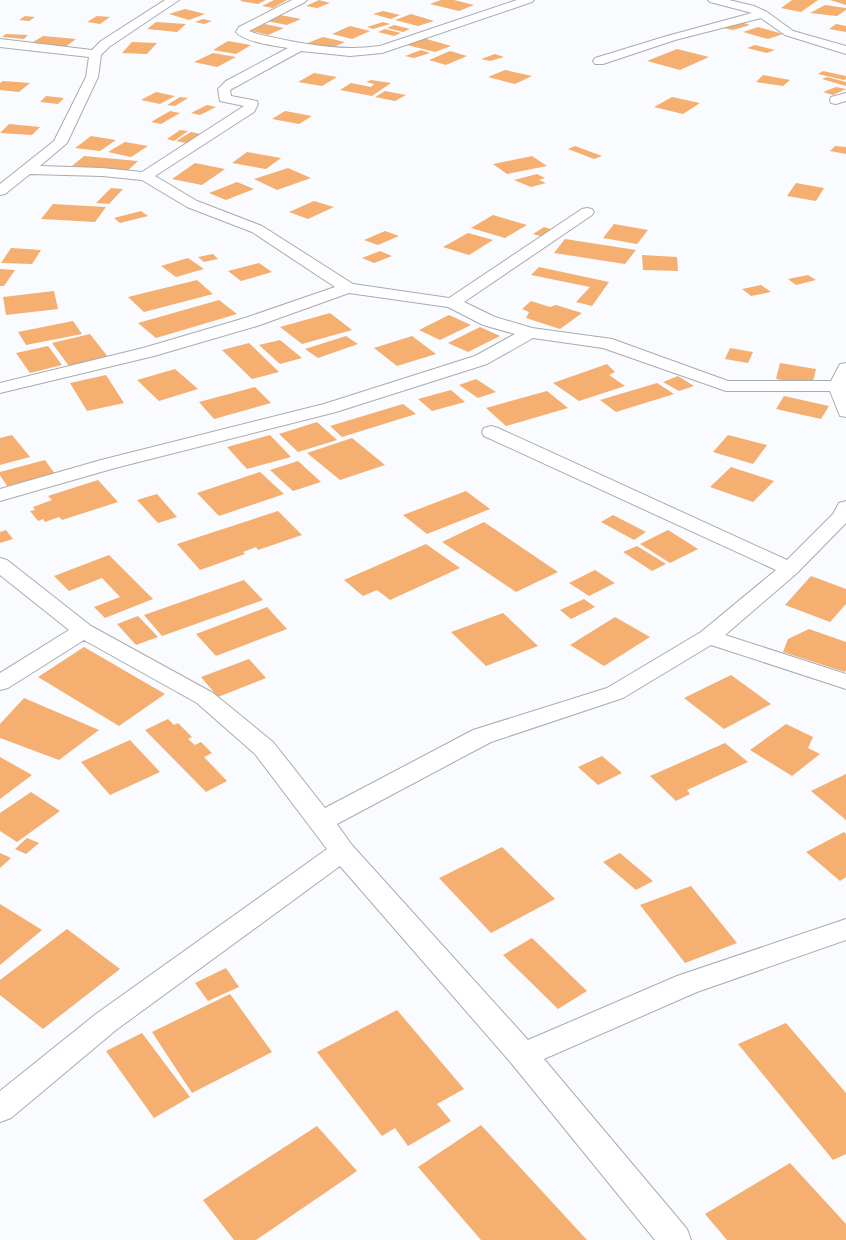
<svg xmlns="http://www.w3.org/2000/svg" width="846" height="1240" viewBox="0 0 846 1240" font-family="Figtree,sans-serif">
	<style>
		.building { fill: #f4af71 }
		.lines { fill: none; stroke-linecap: round; stroke-linejoin: round }
		.minor-casing { stroke: #a9abb0; stroke-width: 2 }
		.minor { fill: #fff; fill-rule: evenodd }
	</style>
	<rect width="100%" height="100%" fill="#f9fbff"/>
	<path class="building" d="M 242,0 L 266,0 L 258,4 L 240,1 Z
		M 274,0 L 287,0 L 273,8 L 262,6 Z
		M 319,0 L 330,3 L 317,8 L 306,6 Z
		M 441,0 L 454,0 L 474,5 L 459,11 L 430,4 Z
		M 792,0 L 818,0 L 801,12 L 781,8 Z
		M 830,0 L 846,0 L 846,5 Z
		M 825,5 L 846,8 L 846,10 L 837,16 L 810,13 Z
		M 185,9 L 205,14 L 189,20 L 169,14 Z
		M 383,11 L 400,15 L 391,19 L 373,14 Z
		M 411,14 L 434,21 L 418,26 L 395,20 Z
		M 280,15 L 301,19 L 287,25 L 266,21 Z
		M 25,16 L 35,17 L 29,21 L 19,20 Z
		M 97,16 L 110,17 L 100,24 L 87,22 Z
		M 203,19 L 212,21 L 204,24 L 195,22 Z
		M 156,22 L 186,24 L 177,32 L 147,29 Z
		M 383,22 L 390,24 L 373,29 L 367,27 Z
		M 741,22 L 750,25 L 733,30 L 723,28 Z
		M 265,24 L 284,28 L 268,35 L 248,30 Z
		M 836,24 L 846,26 L 846,32 L 829,29 Z
		M 394,25 L 410,29 L 403,32 L 387,28 Z
		M 350,26 L 370,31 L 352,39 L 332,34 Z
		M 758,27 L 783,34 L 768,39 L 743,32 Z
		M 385,29 L 401,33 L 394,36 L 378,32 Z
		M 6,34 L 28,35 L 24,39 L 2,37 Z
		M 43,36 L 76,39 L 64,48 L 30,44 Z
		M 323,37 L 345,42 L 327,50 L 305,44 Z
		M 423,38 L 451,46 L 435,52 L 407,45 Z
		M 228,41 L 251,45 L 236,54 L 213,50 Z
		M 132,42 L 157,43 L 147,54 L 122,53 Z
		M 755,45 L 775,50 L 767,53 L 747,48 Z
		M 677,49 L 709,57 L 680,70 L 647,61 Z
		M 421,50 L 430,53 L 414,58 L 405,56 Z
		M 450,51 L 467,56 L 446,65 L 429,60 Z
		M 213,53 L 236,57 L 217,67 L 194,62 Z
		M 495,54 L 504,57 L 490,61 L 481,59 Z
		M 505,70 L 532,76 L 515,84 L 488,77 Z
		M 823,71 L 846,76 L 846,79 L 844,80 L 818,74 Z
		M 314,73 L 337,77 L 322,86 L 298,82 Z
		M 763,75 L 790,80 L 783,86 L 756,82 Z
		M 827,77 L 846,82 L 846,86 L 822,79 Z
		M 371,80 L 391,83 L 372,96 L 340,90 L 351,83 L 371,87 L 374,84 L 366,82 Z
		M 3,81 L 30,83 L 19,92 L 0,90 L 0,83 Z
		M 836,87 L 846,89 L 833,95 L 823,92 Z
		M 385,91 L 406,95 L 395,101 L 375,97 Z
		M 156,92 L 175,96 L 160,104 L 141,100 Z
		M 46,96 L 64,98 L 58,104 L 40,102 Z
		M 180,97 L 188,98 L 175,106 L 167,105 Z
		M 672,97 L 700,103 L 683,114 L 654,107 Z
		M 207,105 L 216,107 L 200,115 L 191,113 Z
		M 170,111 L 180,113 L 161,124 L 151,122 Z
		M 285,111 L 312,116 L 299,124 L 272,119 Z
		M 9,124 L 40,127 L 32,135 L 0,133 Z
		M 180,130 L 188,131 L 174,141 L 167,139 Z
		M 191,132 L 201,134 L 186,143 L 176,141 Z
		M 91,136 L 116,140 L 100,151 L 75,148 Z
		M 125,142 L 148,146 L 131,157 L 108,152 Z
		M 575,146 L 602,156 L 594,159 L 568,149 Z
		M 835,146 L 846,147 L 846,154 L 830,151 Z
		M 247,152 L 281,158 L 266,169 L 232,163 Z
		M 84,156 L 138,161 L 126,172 L 72,166 Z
		M 532,156 L 547,166 L 507,174 L 493,164 Z
		M 195,163 L 225,169 L 202,185 L 172,179 Z
		M 288,168 L 311,178 L 277,190 L 254,179 Z
		M 537,174 L 545,178 L 539,180 L 546,183 L 531,187 L 514,180 Z
		M 237,182 L 254,189 L 226,200 L 209,193 Z
		M 796,183 L 824,188 L 816,201 L 787,196 Z
		M 111,188 L 123,189 L 109,204 L 96,203 Z
		M 314,201 L 334,207 L 308,219 L 289,212 Z
		M 53,204 L 106,207 L 95,222 L 41,219 Z
		M 141,211 L 148,216 L 120,223 L 114,218 Z
		M 493,215 L 527,225 L 505,238 L 471,228 Z
		M 614,224 L 648,230 L 637,244 L 603,238 Z
		M 544,227 L 554,230 L 544,237 L 533,234 Z
		M 385,231 L 399,236 L 378,245 L 364,240 Z
		M 468,233 L 493,240 L 469,255 L 443,247 Z
		M 565,239 L 636,250 L 625,264 L 554,253 Z
		M 11,248 L 41,250 L 32,264 L 1,263 Z
		M 380,251 L 392,256 L 374,263 L 362,258 Z
		M 213,254 L 218,259 L 204,262 L 198,257 Z
		M 642,255 L 677,257 L 678,271 L 643,270 Z
		M 188,258 L 204,269 L 176,277 L 161,266 Z
		M 259,263 L 272,272 L 241,281 L 228,271 Z
		M 539,267 L 609,282 L 592,306 L 576,302 L 590,287 L 531,275 Z
		M 0,269 L 15,270 L 4,286 L 0,286 Z
		M 808,275 L 816,280 L 796,285 L 788,279 Z
		M 197,280 L 213,294 L 144,312 L 128,297 Z
		M 761,285 L 771,292 L 751,296 L 742,289 Z
		M 54,291 L 58,309 L 6,315 L 3,297 Z
		M 219,300 L 237,314 L 156,338 L 138,323 Z
		M 531,301 L 550,307 L 556,305 L 582,313 L 560,329 L 526,318 L 529,312 L 522,309 Z
		M 330,313 L 352,330 L 302,344 L 280,327 Z
		M 449,315 L 471,325 L 440,340 L 419,330 Z
		M 73,321 L 82,334 L 26,345 L 18,332 Z
		M 480,327 L 500,336 L 468,352 L 448,343 Z
		M 90,334 L 108,357 L 69,366 L 52,343 Z
		M 346,336 L 358,344 L 318,358 L 305,349 Z
		M 412,336 L 436,354 L 397,366 L 374,348 Z
		M 280,340 L 302,358 L 280,364 L 259,345 Z
		M 249,343 L 279,372 L 252,379 L 222,350 Z
		M 48,346 L 62,365 L 30,373 L 16,353 Z
		M 730,348 L 753,352 L 748,363 L 725,359 Z
		M 780,363 L 816,369 L 812,385 L 776,379 Z
		M 607,364 L 615,372 L 609,375 L 625,386 L 579,401 L 553,383 Z
		M 175,369 L 198,389 L 159,401 L 137,380 Z
		M 106,375 L 124,403 L 87,411 L 70,383 Z
		M 678,376 L 694,386 L 679,391 L 663,382 Z
		M 476,379 L 496,392 L 478,398 L 459,385 Z
		M 657,383 L 674,394 L 616,412 L 600,400 Z
		M 255,387 L 271,403 L 214,419 L 199,402 Z
		M 451,390 L 465,402 L 432,411 L 418,399 Z
		M 547,391 L 568,408 L 506,426 L 486,408 Z
		M 784,396 L 829,406 L 821,419 L 776,409 Z
		M 403,404 L 416,414 L 342,437 L 330,426 Z
		M 317,422 L 337,440 L 298,452 L 279,434 Z
		M 12,435 L 30,457 L 0,465 L 0,438 Z
		M 270,435 L 291,457 L 247,469 L 227,447 Z
		M 728,435 L 767,445 L 753,464 L 713,452 Z
		M 352,438 L 385,465 L 340,480 L 307,453 Z
		M 45,460 L 55,474 L 7,486 L 0,475 L 0,472 Z
		M 298,461 L 321,482 L 293,491 L 270,470 Z
		M 731,467 L 774,481 L 753,502 L 710,487 Z
		M 260,472 L 284,494 L 219,516 L 197,493 Z
		M 98,480 L 118,502 L 62,520 L 59,517 L 45,522 L 43,519 L 38,521 L 30,511 L 35,510 L 33,507 L 52,500 L 48,496 Z
		M 466,491 L 490,509 L 427,534 L 403,515 Z
		M 157,494 L 177,517 L 158,523 L 137,500 Z
		M 278,511 L 302,535 L 258,550 L 256,547 L 243,552 L 245,554 L 200,570 L 177,544 Z
		M 613,515 L 646,532 L 634,540 L 601,522 Z
		M 484,522 L 558,572 L 516,592 L 442,542 Z
		M 6,530 L 13,539 L 0,543 L 0,532 Z
		M 668,530 L 698,549 L 670,563 L 640,544 Z
		M 426,544 L 460,568 L 390,600 L 377,590 L 363,596 L 344,580 Z
		M 637,546 L 666,564 L 652,571 L 623,552 Z
		M 109,555 L 153,599 L 105,618 L 94,607 L 120,597 L 102,578 L 69,591 L 54,576 Z
		M 595,570 L 615,583 L 589,596 L 569,583 Z
		M 811,576 L 846,589 L 846,604 L 830,622 L 785,605 Z
		M 244,580 L 263,600 L 162,636 L 144,615 Z
		M 584,599 L 595,607 L 571,619 L 560,610 Z
		M 267,607 L 287,629 L 216,656 L 196,634 Z
		M 503,613 L 538,646 L 486,666 L 451,632 Z
		M 138,616 L 158,637 L 136,645 L 117,624 Z
		M 615,617 L 650,637 L 604,666 L 570,645 Z
		M 809,629 L 846,642 L 846,670 L 845,672 L 783,652 L 788,639 Z
		M 84,647 L 165,694 L 119,726 L 38,677 Z
		M 249,659 L 266,678 L 218,697 L 201,677 Z
		M 731,675 L 771,704 L 724,729 L 684,698 Z
		M 24,698 L 99,730 L 59,760 L 0,738 L 0,724 Z
		M 168,719 L 174,725 L 178,723 L 192,737 L 188,739 L 195,745 L 201,742 L 212,753 L 204,757 L 227,781 L 206,792 L 145,730 Z
		M 786,724 L 813,737 L 808,748 L 820,754 L 792,776 L 750,750 Z
		M 130,740 L 160,772 L 110,795 L 81,762 Z
		M 725,743 L 748,762 L 687,790 L 690,794 L 676,801 L 650,776 Z
		M 602,756 L 622,773 L 598,785 L 578,767 Z
		M 0,757 L 32,775 L 0,799 Z
		M 846,774 L 846,820 L 811,791 Z
		M 31,792 L 60,811 L 17,842 L 0,831 L 0,813 Z
		M 844,832 L 846,834 L 846,877 L 840,881 L 806,852 Z
		M 27,838 L 39,843 L 26,854 L 15,849 Z
		M 502,847 L 555,899 L 491,933 L 439,878 Z
		M 0,853 L 11,858 L 0,868 Z
		M 620,853 L 653,881 L 636,890 L 603,862 Z
		M 691,886 L 737,943 L 685,963 L 640,905 Z
		M 0,904 L 42,930 L 0,965 Z
		M 67,929 L 120,969 L 43,1029 L 0,995 L 0,980 Z
		M 532,938 L 587,991 L 558,1009 L 503,955 Z
		M 226,968 L 239,987 L 208,1001 L 195,983 Z
		M 230,994 L 272,1052 L 192,1093 L 152,1032 Z
		M 397,1010 L 464,1089 L 437,1104 L 451,1121 L 408,1146 L 395,1128 L 382,1136 L 317,1052 Z
		M 786,1023 L 846,1093 L 846,1154 L 833,1160 L 738,1044 Z
		M 142,1033 L 190,1097 L 154,1118 L 106,1051 Z
		M 481,1125 L 587,1240 L 481,1240 L 418,1167 Z
		M 317,1126 L 357,1171 L 256,1240 L 234,1240 L 203,1200 Z
		M 790,1163 L 846,1224 L 846,1240 L 727,1240 L 705,1214 Z"/>
	<g class="lines">
		<defs>
			<path id="minor" d="M 165,0 L 179,0 L 109,47 L 101,55 L 98,77 L 67,143 L 40,166 L 102,168 L 142,172 L 244,106 L 220,101 L 218,89 L 226,81 L 288,48 C 276,46 244,42 236,32 L 239,27 L 292,0 L 307,0 L 305,2 L 249,31 L 257,34 C 298,43 338,52 380,46 L 517,0 L 534,0 L 532,2 L 382,53 L 350,56 L 301,51 L 230,90 L 231,96 L 257,101 L 258,104 L 254,112 L 155,176 L 197,201 L 262,226 L 353,284 L 449,298 L 582,209 L 587,208 L 592,209 L 594,212 L 592,215 L 464,302 L 495,317 L 532,328 L 612,339 L 728,381 L 831,381 L 840,364 L 846,363 L 846,417 L 840,416 L 830,391 L 726,391 L 603,348 L 533,338 L 487,364 L 336,412 L 115,468 L 0,501 L 0,489 L 101,460 L 324,404 L 475,356 L 515,334 L 483,325 L 448,307 L 349,293 L 257,326 L 154,356 L 0,393 L 0,383 L 143,348 L 245,318 L 335,287 L 252,232 L 187,207 L 142,180 L 102,176 L 30,174 L 5,194 L 0,195 L 0,184 L 54,141 L 86,77 L 89,57 L 0,47 L 0,39 L 92,50 L 101,41 Z
				M 708,0 L 729,0 L 754,6 L 767,12 L 793,31 L 846,46 L 846,54 L 785,35 L 761,18 L 675,40 L 603,64 L 595,64 L 593,61 L 595,58 L 667,36 L 752,13 L 710,2 Z
				M 846,93 L 846,101 L 836,104 L 831,103 L 830,100 L 831,97 Z
				M 491,426 L 498,428 L 787,560 L 833,514 L 839,503 L 846,501 L 846,523 L 797,573 L 725,635 L 846,674 L 846,689 L 711,645 L 623,698 L 491,742 L 337,824 L 351,844 L 528,1040 L 677,976 L 846,919 L 846,940 L 697,992 L 544,1059 L 687,1229 L 691,1240 L 655,1240 L 512,1064 L 340,866 L 116,1030 L 11,1118 L 0,1122 L 0,1091 L 96,1014 L 327,849 L 255,754 L 197,703 L 84,640 L 8,688 L 0,690 L 0,673 L 69,630 L 0,575 L 0,558 L 7,560 L 91,626 L 213,693 L 273,742 L 325,808 L 473,730 L 607,688 L 701,632 L 776,570 L 484,436 L 482,432 L 484,428 Z"/>
		</defs>
		<use href="#minor" class="minor-casing"/>
		<use href="#minor" class="minor"/>
	</g>
</svg>
